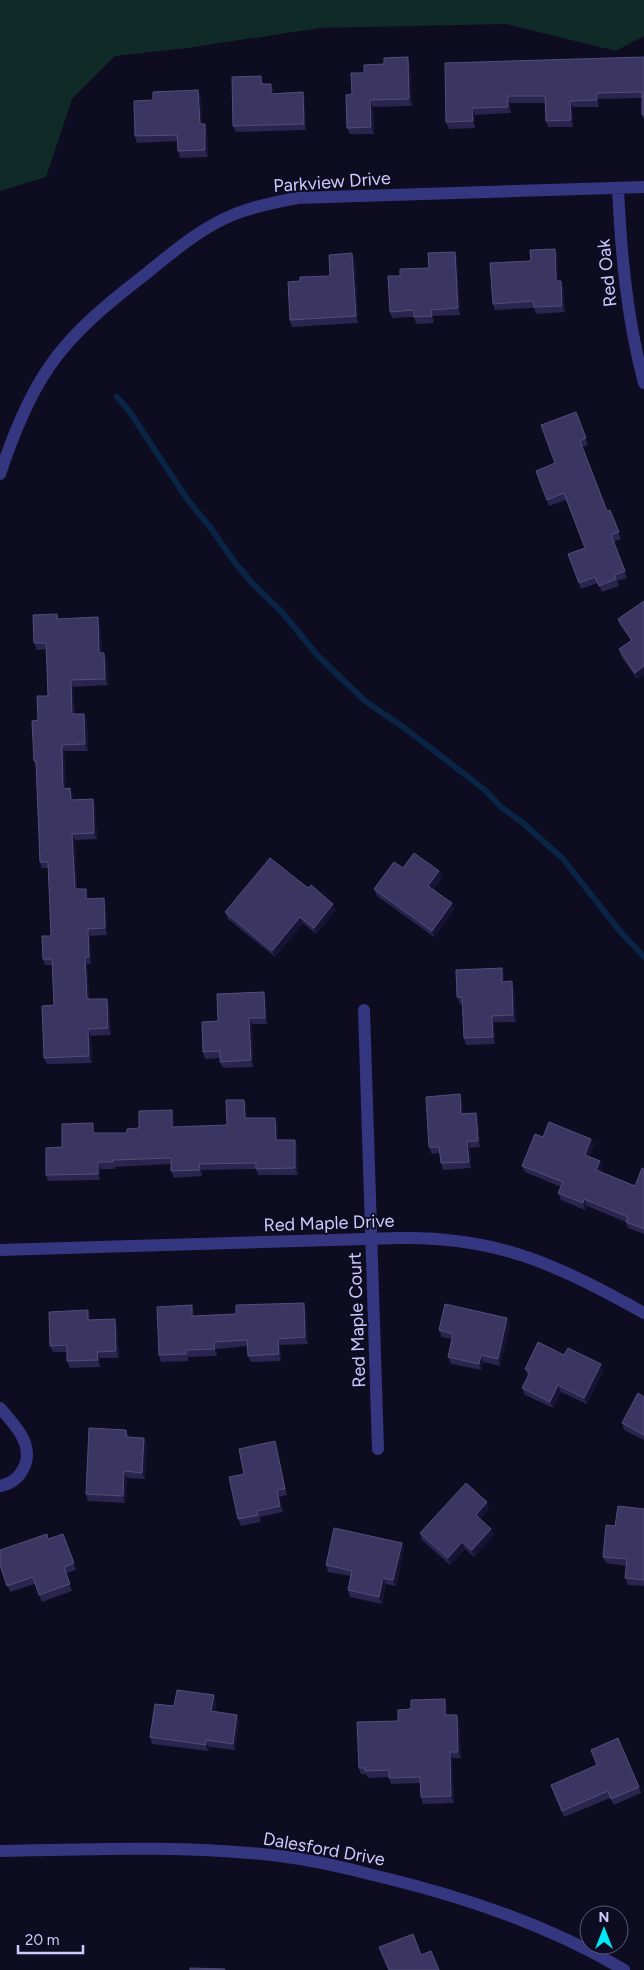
<svg xmlns="http://www.w3.org/2000/svg" width="644" height="1970" viewBox="0 0 644 1970" font-family="Figtree,sans-serif">
	<style>
		.green { fill: #0f2a27 }
		.lines { fill: none; stroke-linecap: round; stroke-linejoin: round }
		.stream { stroke: #0a2445; stroke-width: 6 }
		.minor { stroke: #353680; stroke-width: 12 }
		.wall { fill: #2a244e }
		.shaded-wall { fill: #181334 }
		.building { fill: #3c3561; stroke: #534d7a }
		.labels { text-anchor: middle; stroke-width: 4; stroke-linejoin: round; paint-order: stroke }
		.street-label { font-size: 18px; fill: #cecaff; stroke: #0e0c20 }
	</style>
	<rect width="100%" height="100%" fill="#0e0c20"/>
	<path class="green" d="M 0,0 L 644,0 L 644,36 L 616,51 L 506,24 L 320,28 L 187,48 L 115,56 L 72,99 L 46,177 L 0,191 Z"/>
	<g class="lines">
		<path class="stream" d="M 117,397 L 130,412 L 187,499 L 210,527 L 236,564 L 253,584 L 282,612 L 318,656 L 365,701 L 406,729 L 485,790 L 501,807 L 523,823 L 563,859 L 619,930 L 644,957"/>
		<path class="minor" d="M 618,188 C 621,254 627,319 644,383
			M 0,474 C 12,438 27,399 49,367 C 75,329 111,301 147,273 C 174,251 202,227 235,214 C 255,206 276,202 297,198 L 644,187
			M 364,1010 L 378,1449
			M 0,1250 L 399,1238 C 499,1236 559,1266 644,1313
			M 0,1408 C 15,1425 37,1447 22,1471 C 17,1480 10,1484 0,1486
			M 0,1851 C 93,1849 188,1845 280,1856 C 311,1860 343,1867 373,1875 C 458,1895 549,1925 624,1970"/>
	</g>
	<path class="wall" d="M 644,57 L 644,120 L 642,115 L 642,98 L 599,99 L 599,107 L 573,107 L 573,127 L 548,127 L 546,121 L 545,103 L 510,103 L 511,113 L 475,115 L 475,128 L 449,129 L 446,122 L 445,63 Z
		M 410,64 L 412,106 L 373,107 L 374,134 L 350,134 L 347,128 L 352,94 L 364,73 Z
		M 261,76 L 263,84 L 271,84 L 274,90 L 274,93 L 303,92 L 305,99 L 306,130 L 236,132 L 233,126 Z
		M 201,97 L 202,124 L 207,130 L 208,157 L 180,158 L 178,151 L 177,141 L 137,143 L 135,136 Z
		M 555,249 L 557,255 L 558,281 L 563,287 L 565,312 L 536,314 L 534,308 L 495,310 L 493,304 L 531,261 Z
		M 455,252 L 457,258 L 460,315 L 433,316 L 434,323 L 416,324 L 414,317 L 392,318 L 390,312 L 400,276 L 429,268 Z
		M 355,260 L 358,323 L 292,327 L 290,320 L 300,281 L 330,276 Z
		M 576,412 L 588,445 L 582,447 L 607,511 L 610,510 L 621,539 L 614,542 L 627,578 L 617,581 L 619,586 L 602,592 L 598,583 L 581,589 L 568,554 L 585,548 L 566,500 L 549,506 L 536,471 L 555,463 Z
		M 644,601 L 637,679 L 621,656 L 619,649 L 631,641 L 620,625 L 618,619 Z
		M 57,614 L 59,619 L 100,624 L 102,653 L 107,660 L 108,685 L 73,687 L 75,714 L 84,714 L 87,720 L 88,751 L 64,751 L 66,788 L 73,795 L 73,800 L 93,799 L 95,805 L 97,839 L 75,840 L 77,889 L 86,889 L 88,895 L 88,899 L 104,898 L 106,905 L 107,935 L 90,936 L 91,964 L 87,964 L 89,999 L 107,999 L 109,1005 L 111,1035 L 91,1036 L 92,1063 L 47,1064 L 44,1058 L 54,1005 L 52,965 L 45,965 L 43,959 L 51,936 L 49,868 L 42,868 L 40,862 L 36,767 L 34,761 L 38,720 L 48,696 L 46,649 L 37,650 L 34,643 Z
		M 403,868 L 439,871 L 442,878 L 433,890 L 452,903 L 454,910 L 434,937 L 377,896 L 374,889 Z
		M 308,888 L 336,910 L 316,934 L 303,923 L 275,957 L 228,919 L 225,912 Z
		M 502,968 L 504,975 L 504,982 L 514,988 L 516,1022 L 494,1022 L 495,1044 L 466,1045 L 464,1038 L 462,1004 L 460,1004 L 457,997 Z
		M 266,998 L 267,1024 L 252,1024 L 253,1067 L 223,1068 L 220,1062 L 220,1058 L 205,1059 L 203,1052 L 218,1021 Z
		M 244,1100 L 247,1106 L 247,1118 L 278,1124 L 278,1140 L 295,1140 L 297,1146 L 298,1175 L 258,1175 L 256,1169 L 202,1170 L 202,1176 L 174,1178 L 171,1171 L 171,1164 L 115,1167 L 115,1169 L 100,1169 L 100,1180 L 48,1181 L 46,1175 L 62,1147 L 95,1130 L 95,1133 L 127,1133 L 139,1128 L 172,1110 L 174,1116 L 174,1127 L 227,1125 Z
		M 462,1101 L 463,1114 L 476,1113 L 478,1120 L 480,1147 L 470,1148 L 471,1168 L 443,1170 L 441,1163 L 440,1153 L 432,1154 L 429,1147 Z
		M 543,1137 L 591,1139 L 594,1146 L 589,1156 L 602,1167 L 601,1172 L 635,1186 L 644,1169 L 644,1234 L 628,1228 L 626,1222 L 587,1206 L 585,1210 L 561,1200 L 558,1193 L 561,1187 L 525,1172 L 522,1166 Z
		M 306,1309 L 308,1344 L 280,1345 L 281,1361 L 251,1362 L 248,1356 L 248,1346 L 217,1349 L 217,1356 L 188,1357 L 188,1361 L 161,1362 L 159,1355 L 194,1312 L 194,1316 Z
		M 90,1317 L 90,1320 L 117,1325 L 119,1358 L 100,1358 L 100,1367 L 70,1368 L 67,1361 L 67,1352 L 53,1352 L 50,1346 Z
		M 507,1318 L 510,1325 L 500,1366 L 483,1362 L 481,1370 L 451,1364 L 448,1357 L 452,1339 L 442,1337 L 439,1330 Z
		M 564,1355 L 601,1364 L 603,1371 L 587,1404 L 561,1392 L 553,1408 L 525,1395 L 522,1388 L 528,1376 L 525,1369 Z
		M 644,1397 L 644,1440 L 624,1430 L 622,1423 Z
		M 126,1430 L 129,1437 L 144,1438 L 147,1445 L 145,1479 L 127,1478 L 125,1503 L 88,1501 L 86,1494 Z
		M 277,1448 L 287,1495 L 279,1497 L 283,1512 L 260,1517 L 260,1522 L 241,1526 L 238,1519 L 244,1474 Z
		M 489,1509 L 480,1519 L 491,1529 L 494,1535 L 474,1557 L 465,1549 L 450,1565 L 422,1540 L 420,1533 Z
		M 644,1509 L 644,1586 L 628,1585 L 625,1578 L 627,1566 L 606,1563 L 603,1557 L 615,1526 Z
		M 63,1534 L 76,1570 L 66,1573 L 72,1591 L 42,1602 L 35,1584 L 10,1592 L 0,1565 L 48,1539 Z
		M 402,1543 L 404,1549 L 396,1586 L 386,1584 L 382,1604 L 350,1597 L 348,1590 L 350,1576 L 328,1572 L 326,1565 Z
		M 214,1695 L 216,1702 L 215,1712 L 237,1715 L 239,1721 L 235,1750 L 209,1747 L 208,1751 L 152,1744 L 150,1737 L 174,1706 Z
		M 445,1699 L 447,1706 L 447,1715 L 459,1721 L 461,1758 L 452,1758 L 454,1803 L 423,1804 L 421,1797 L 420,1783 L 391,1784 L 389,1777 L 368,1778 L 366,1774 L 361,1774 L 359,1768 L 398,1721 L 411,1709 Z
		M 551,1785 L 639,1787 L 641,1793 L 614,1805 L 610,1798 L 564,1817 Z"/>
	<path class="shaded-wall" d="M 408,57 L 410,64 L 412,106 L 409,99 Z
		M 271,84 L 274,90 L 274,100 L 271,94 Z
		M 198,90 L 201,97 L 202,130 L 200,124 Z
		M 303,92 L 305,99 L 306,130 L 304,124 Z
		M 597,93 L 599,99 L 599,107 L 597,100 Z
		M 508,96 L 510,103 L 511,113 L 508,107 Z
		M 370,100 L 373,107 L 374,134 L 371,127 Z
		M 570,101 L 573,107 L 573,127 L 571,120 Z
		M 472,108 L 475,115 L 475,128 L 473,121 Z
		M 205,124 L 207,130 L 208,157 L 205,150 Z
		M 555,249 L 557,255 L 559,287 L 556,281 Z
		M 455,252 L 457,258 L 460,315 L 458,308 Z
		M 352,253 L 355,260 L 358,323 L 356,316 Z
		M 561,281 L 563,287 L 565,312 L 562,306 Z
		M 431,310 L 433,316 L 434,323 L 432,316 Z
		M 98,617 L 100,624 L 102,660 L 99,653 Z
		M 104,653 L 107,660 L 108,685 L 105,679 Z
		M 644,666 L 644,675 L 637,679 L 635,673 Z
		M 71,680 L 73,687 L 75,721 L 72,714 Z
		M 84,714 L 87,720 L 88,751 L 85,744 Z
		M 62,745 L 64,751 L 66,795 L 63,789 Z
		M 70,788 L 73,795 L 73,807 L 71,800 Z
		M 93,799 L 95,805 L 97,839 L 94,833 Z
		M 72,834 L 75,840 L 77,896 L 75,889 Z
		M 439,871 L 442,878 L 431,893 L 428,886 Z
		M 86,889 L 88,895 L 89,905 L 86,899 Z
		M 104,898 L 106,905 L 107,935 L 105,928 Z
		M 452,903 L 454,910 L 434,937 L 432,931 Z
		M 333,904 L 336,910 L 316,934 L 314,928 Z
		M 300,917 L 303,923 L 275,957 L 272,951 Z
		M 88,929 L 90,936 L 91,964 L 89,957 Z
		M 85,957 L 87,964 L 89,1006 L 87,999 Z
		M 502,968 L 504,975 L 504,988 L 502,982 Z
		M 512,981 L 514,988 L 516,1022 L 513,1015 Z
		M 264,992 L 266,998 L 267,1024 L 265,1018 Z
		M 107,999 L 109,1005 L 111,1035 L 108,1028 Z
		M 492,1016 L 494,1022 L 495,1044 L 493,1037 Z
		M 249,1018 L 252,1024 L 253,1067 L 251,1060 Z
		M 88,1029 L 91,1036 L 92,1063 L 89,1056 Z
		M 460,1094 L 462,1101 L 464,1121 L 461,1114 Z
		M 244,1100 L 247,1106 L 247,1125 L 245,1118 Z
		M 172,1110 L 174,1116 L 175,1134 L 172,1127 Z
		M 476,1113 L 478,1120 L 480,1147 L 478,1141 Z
		M 275,1118 L 278,1124 L 278,1147 L 276,1140 Z
		M 93,1123 L 95,1130 L 95,1140 L 93,1133 Z
		M 591,1139 L 594,1146 L 587,1161 L 585,1155 Z
		M 295,1140 L 297,1146 L 298,1175 L 295,1168 Z
		M 467,1141 L 470,1148 L 471,1168 L 469,1162 Z
		M 600,1161 L 602,1167 L 599,1176 L 596,1170 Z
		M 98,1162 L 100,1169 L 100,1180 L 98,1174 Z
		M 199,1164 L 202,1170 L 202,1176 L 200,1170 Z
		M 584,1199 L 587,1206 L 585,1210 L 583,1203 Z
		M 304,1303 L 306,1309 L 308,1344 L 305,1337 Z
		M 192,1305 L 194,1312 L 195,1322 L 192,1316 Z
		M 88,1310 L 90,1317 L 90,1326 L 88,1320 Z
		M 507,1318 L 510,1325 L 500,1366 L 498,1359 Z
		M 115,1319 L 117,1325 L 119,1358 L 116,1351 Z
		M 278,1339 L 280,1345 L 281,1361 L 279,1354 Z
		M 214,1342 L 217,1349 L 217,1356 L 215,1349 Z
		M 97,1352 L 100,1358 L 100,1367 L 98,1360 Z
		M 481,1355 L 483,1362 L 481,1370 L 479,1364 Z
		M 601,1364 L 603,1371 L 587,1404 L 584,1398 Z
		M 558,1385 L 561,1392 L 553,1408 L 550,1402 Z
		M 144,1438 L 147,1445 L 145,1479 L 142,1473 Z
		M 275,1441 L 277,1448 L 287,1495 L 285,1489 Z
		M 124,1471 L 127,1478 L 125,1503 L 123,1496 Z
		M 277,1490 L 279,1497 L 283,1512 L 280,1506 Z
		M 487,1502 L 489,1509 L 478,1521 L 476,1515 Z
		M 491,1529 L 494,1535 L 474,1557 L 472,1550 Z
		M 462,1542 L 465,1549 L 450,1565 L 448,1558 Z
		M 402,1543 L 404,1549 L 396,1586 L 393,1580 Z
		M 383,1578 L 386,1584 L 382,1604 L 379,1597 Z
		M 214,1695 L 216,1702 L 214,1718 L 211,1711 Z
		M 445,1699 L 447,1706 L 448,1722 L 445,1715 Z
		M 237,1715 L 239,1721 L 235,1750 L 233,1744 Z
		M 457,1715 L 459,1721 L 461,1758 L 458,1752 Z
		M 206,1740 L 209,1747 L 208,1751 L 206,1745 Z
		M 450,1752 L 452,1758 L 454,1803 L 451,1796 Z"/>
	<path class="building" d="M 408,57 L 409,99 L 370,100 L 371,127 L 347,128 L 346,95 L 352,94 L 351,73 L 364,73 L 364,65 L 384,64 L 384,58 Z
		M 644,57 L 644,115 L 642,115 L 642,92 L 597,93 L 597,100 L 570,101 L 571,120 L 546,121 L 545,96 L 508,96 L 508,107 L 472,108 L 473,121 L 446,122 L 445,63 Z
		M 261,76 L 261,84 L 271,84 L 271,94 L 303,92 L 304,124 L 233,126 L 232,77 Z
		M 198,90 L 200,124 L 205,124 L 205,150 L 178,151 L 177,135 L 135,136 L 134,101 L 153,100 L 153,92 Z
		M 555,249 L 556,281 L 561,281 L 562,306 L 534,307 L 533,301 L 493,304 L 490,263 L 531,261 L 530,250 Z
		M 455,252 L 458,308 L 431,310 L 432,316 L 414,317 L 414,310 L 390,312 L 388,276 L 400,276 L 400,269 L 429,268 L 428,253 Z
		M 352,253 L 356,316 L 290,320 L 288,282 L 300,281 L 300,277 L 330,276 L 329,255 Z
		M 576,412 L 586,438 L 580,441 L 607,511 L 610,510 L 619,532 L 611,535 L 625,571 L 615,575 L 616,579 L 599,586 L 595,577 L 579,583 L 568,554 L 585,548 L 564,493 L 547,500 L 536,471 L 555,463 L 541,425 Z
		M 644,601 L 644,666 L 635,673 L 619,649 L 632,640 L 618,619 Z
		M 57,614 L 57,619 L 98,617 L 99,653 L 104,653 L 105,679 L 71,680 L 72,714 L 84,714 L 85,744 L 62,745 L 63,789 L 70,788 L 71,800 L 93,799 L 94,833 L 72,834 L 75,889 L 86,889 L 86,899 L 104,898 L 105,928 L 88,929 L 89,957 L 85,957 L 87,999 L 107,999 L 108,1028 L 88,1029 L 89,1056 L 44,1058 L 42,1006 L 54,1005 L 52,959 L 43,959 L 42,936 L 51,936 L 48,862 L 40,862 L 36,761 L 34,761 L 32,721 L 38,720 L 37,696 L 48,696 L 46,643 L 34,643 L 33,615 Z
		M 414,853 L 439,871 L 428,886 L 452,903 L 432,931 L 374,889 L 394,862 L 403,868 Z
		M 270,858 L 308,888 L 311,885 L 333,904 L 314,928 L 300,917 L 272,951 L 225,912 Z
		M 502,968 L 502,982 L 512,981 L 513,1015 L 492,1016 L 493,1037 L 464,1038 L 462,997 L 457,997 L 456,970 Z
		M 264,992 L 265,1018 L 249,1018 L 251,1060 L 220,1062 L 220,1051 L 203,1052 L 202,1022 L 218,1021 L 217,994 Z
		M 460,1094 L 461,1114 L 476,1113 L 478,1141 L 467,1141 L 469,1162 L 441,1163 L 439,1147 L 429,1147 L 426,1097 Z
		M 226,1100 L 244,1100 L 245,1118 L 275,1118 L 276,1140 L 295,1140 L 295,1168 L 256,1169 L 256,1163 L 199,1164 L 200,1170 L 171,1171 L 171,1158 L 113,1160 L 113,1162 L 98,1162 L 98,1174 L 46,1175 L 46,1148 L 62,1147 L 62,1124 L 93,1123 L 93,1133 L 127,1133 L 127,1129 L 139,1128 L 139,1111 L 172,1110 L 172,1127 L 227,1125 Z
		M 549,1122 L 591,1139 L 585,1155 L 600,1161 L 596,1170 L 635,1186 L 642,1168 L 644,1169 L 644,1229 L 626,1222 L 628,1217 L 584,1199 L 583,1203 L 558,1193 L 563,1182 L 522,1166 L 535,1134 L 543,1137 Z
		M 304,1303 L 305,1337 L 278,1339 L 279,1354 L 248,1356 L 247,1340 L 214,1342 L 215,1349 L 186,1350 L 186,1354 L 159,1355 L 157,1307 L 192,1305 L 192,1316 L 236,1314 L 236,1305 Z
		M 445,1304 L 507,1318 L 498,1359 L 481,1355 L 479,1364 L 448,1357 L 453,1334 L 439,1330 Z
		M 88,1310 L 88,1320 L 115,1319 L 116,1351 L 97,1352 L 98,1360 L 67,1361 L 67,1345 L 50,1346 L 49,1312 Z
		M 538,1342 L 564,1355 L 568,1348 L 601,1364 L 584,1398 L 558,1385 L 550,1402 L 522,1388 L 530,1372 L 525,1369 Z
		M 638,1393 L 644,1397 L 644,1435 L 622,1423 Z
		M 89,1428 L 126,1430 L 126,1437 L 144,1438 L 142,1473 L 124,1471 L 123,1496 L 86,1494 Z
		M 275,1441 L 285,1489 L 277,1490 L 280,1506 L 257,1511 L 258,1515 L 238,1519 L 229,1477 L 244,1474 L 239,1449 Z
		M 466,1483 L 487,1502 L 476,1515 L 491,1529 L 472,1550 L 462,1542 L 448,1558 L 420,1533 Z
		M 618,1506 L 644,1509 L 644,1580 L 625,1578 L 627,1559 L 603,1557 L 606,1525 L 615,1526 Z
		M 334,1528 L 402,1543 L 393,1580 L 383,1578 L 379,1597 L 348,1590 L 352,1571 L 326,1565 Z
		M 47,1534 L 48,1539 L 63,1534 L 74,1563 L 64,1567 L 70,1584 L 39,1595 L 33,1577 L 7,1586 L 0,1565 L 0,1550 Z
		M 177,1690 L 214,1695 L 211,1711 L 237,1715 L 233,1744 L 206,1740 L 206,1745 L 150,1737 L 155,1704 L 174,1706 Z
		M 445,1699 L 445,1715 L 457,1715 L 458,1752 L 450,1752 L 451,1796 L 421,1797 L 420,1777 L 389,1778 L 389,1770 L 365,1771 L 365,1768 L 359,1768 L 357,1722 L 398,1721 L 398,1710 L 411,1709 L 411,1700 Z
		M 618,1738 L 639,1787 L 611,1799 L 608,1791 L 562,1811 L 551,1785 L 597,1765 L 591,1750 Z
		M 413,1934 L 421,1955 L 431,1951 L 439,1970 L 389,1970 L 379,1947 Z
		M 190,1968 L 225,1969 L 225,1970 L 190,1970 Z"/>
	<g class="labels">
		<g class="street-label">
			<text transform="translate(332 182) rotate(-4)" y="6">Parkview Drive</text>
			<text transform="translate(607 273) rotate(-96)" y="6">Red Oak</text>
			<text transform="translate(329 1223) rotate(-2)" y="6">Red Maple Drive</text>
			<text transform="translate(357 1320) rotate(-92)" y="6">Red Maple Court</text>
			<text transform="translate(324 1849) rotate(10)" y="6">Dalesford Drive</text>
		</g>
	</g>
	<g transform="translate(604 1930)"><circle r="24" fill="#0e0c20" stroke="#5b5879"/>
	<path d="M0-4L9 19L0 12L-9 19Z" fill="#00eaf5"/>
	<text y="-8" font-size="14" font-weight="bold" text-anchor="middle" fill="#cecaff">N</text>
	</g>
	<path d="M18 1945v8h65v-8" fill="none" stroke="#cecaff" stroke-width="2.5"/>
	<text x="25" y="1945" font-size="15" fill="#cecaff" stroke="#0e0c20" stroke-width="4" paint-order="stroke">20 m</text>
</svg>
